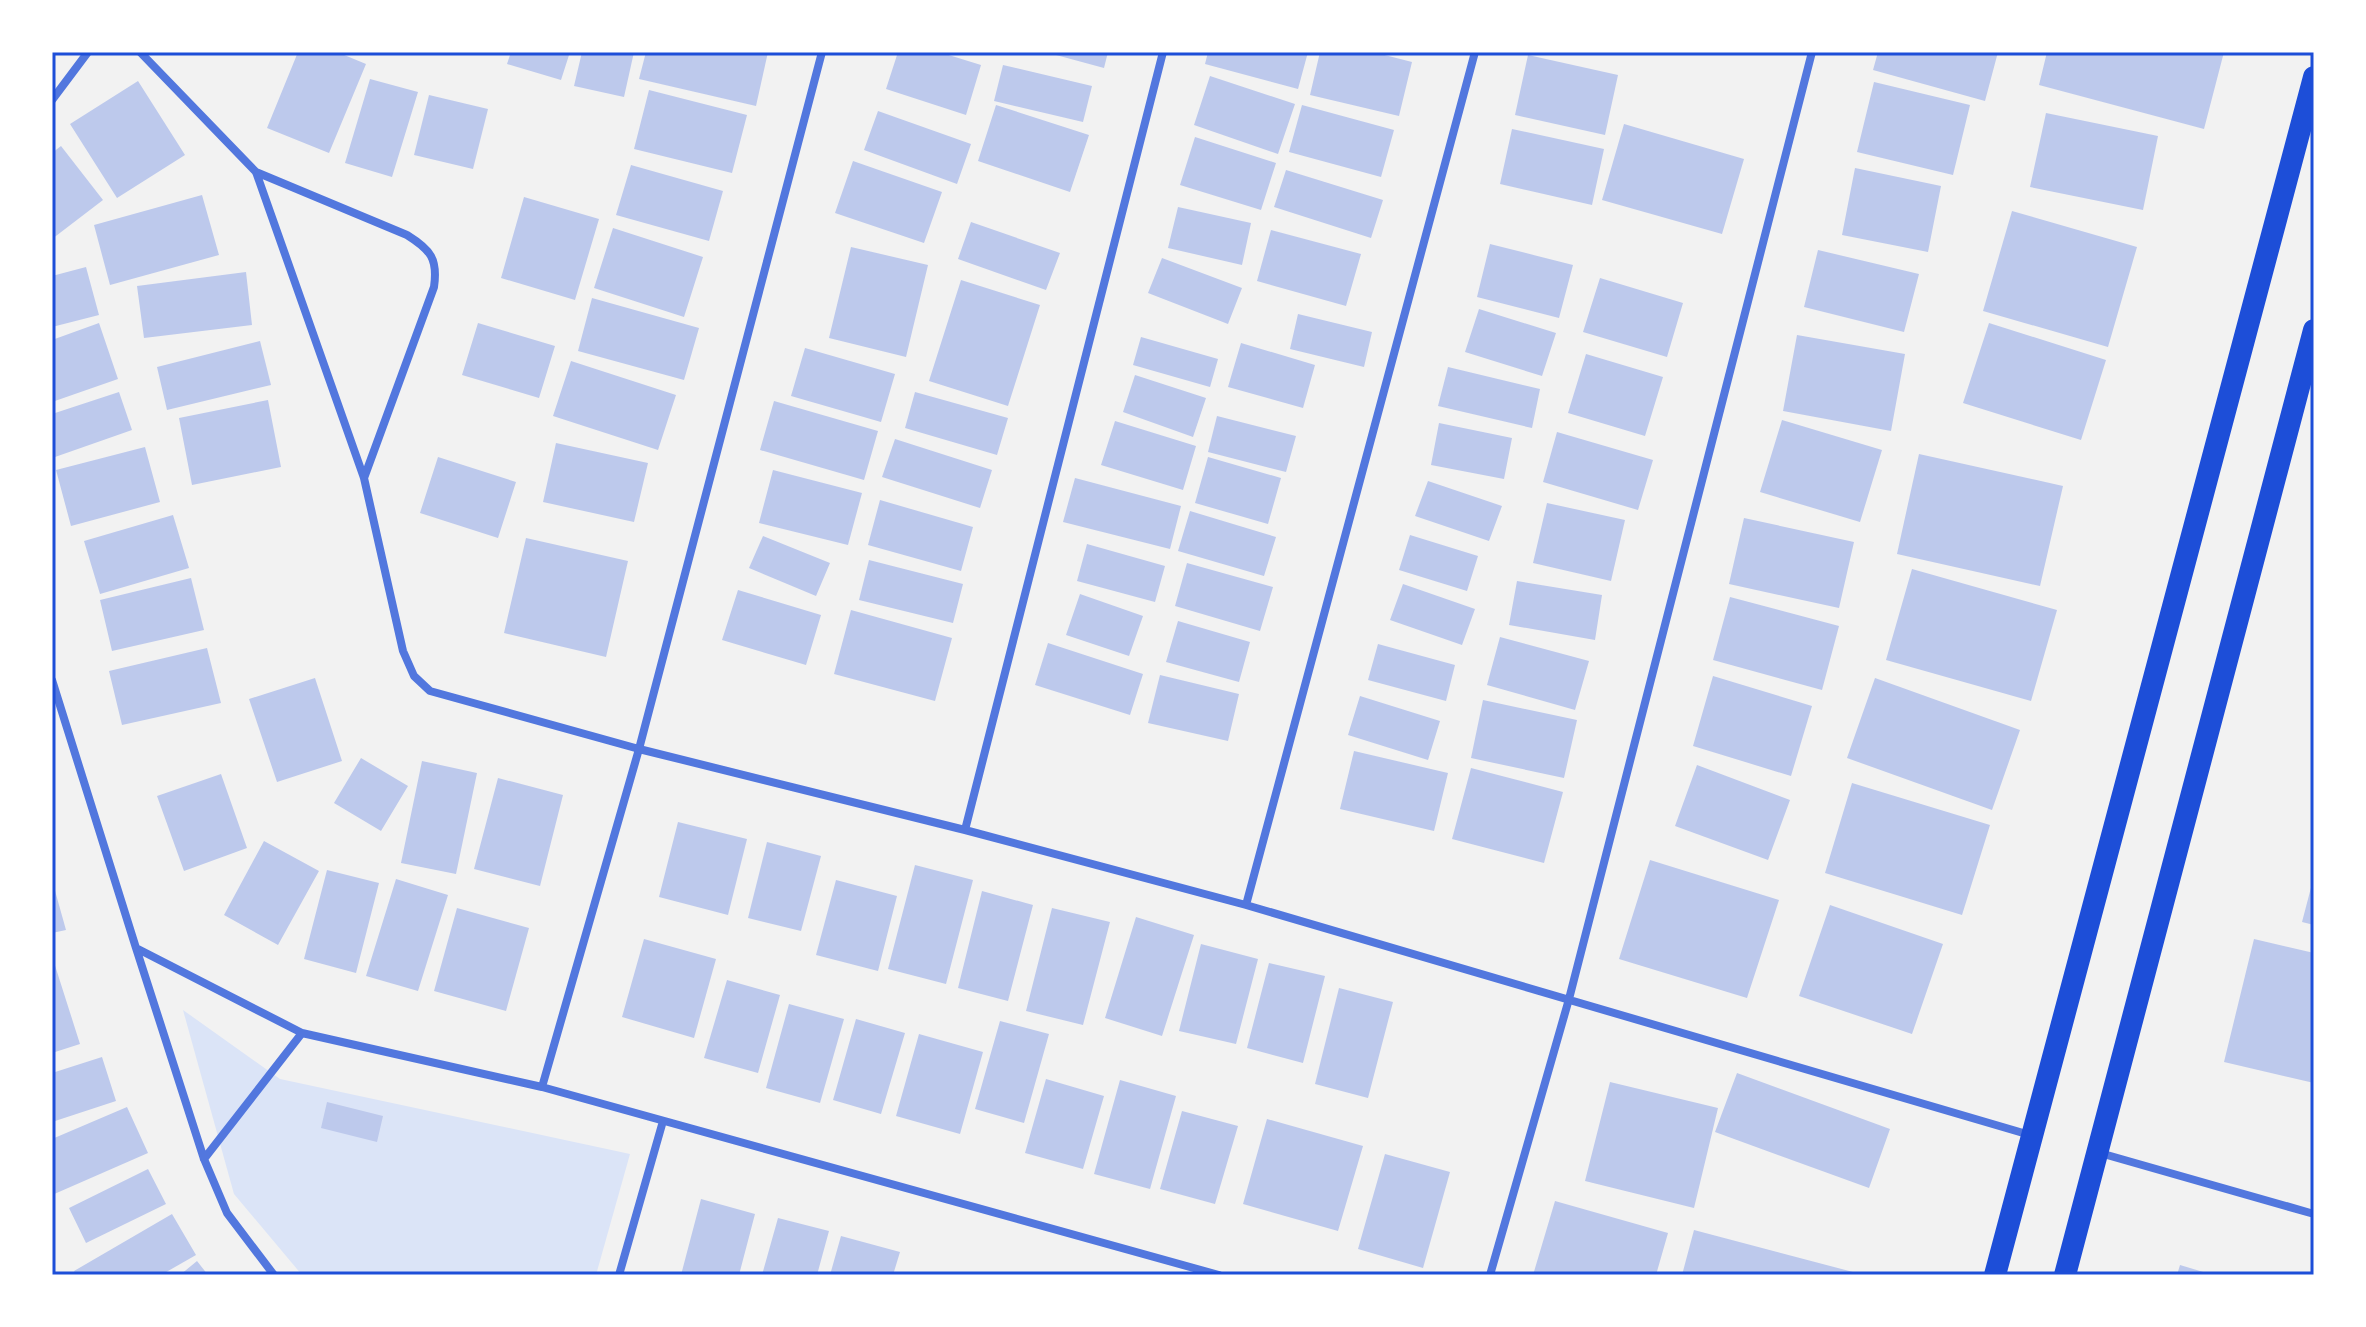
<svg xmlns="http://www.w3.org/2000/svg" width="2366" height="1327" viewBox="0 0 2366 1327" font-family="'Source Sans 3',sans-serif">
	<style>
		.green { fill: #dbe4f7 }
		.building { fill: #bdc9ec }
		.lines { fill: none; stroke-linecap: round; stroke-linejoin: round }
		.minor { stroke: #5277de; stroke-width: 8 }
		.trunk { stroke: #1d4ed8; stroke-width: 22 }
		.neatline { fill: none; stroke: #1d4ed8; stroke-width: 3 }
	</style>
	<rect width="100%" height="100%" fill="#f2f2f2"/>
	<path class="green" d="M 183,1010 L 280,1079 L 630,1154 L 596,1275 L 302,1275 L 234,1194 Z"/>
	<path class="building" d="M 298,52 L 337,52 L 366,64 L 329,153 L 267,128 Z
		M 511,52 L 570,52 L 561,80 L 507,64 Z
		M 582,52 L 634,52 L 624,97 L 574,86 Z
		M 646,52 L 768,52 L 756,106 L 639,79 Z
		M 898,52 L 939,52 L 981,65 L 966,115 L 886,89 Z
		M 1045,52 L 1108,52 L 1104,68 Z
		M 1208,52 L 1308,52 L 1298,89 L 1205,64 Z
		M 1320,52 L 1373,52 L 1412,62 L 1399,116 L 1310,95 Z
		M 1878,52 L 1998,52 L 1985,101 L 1873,70 Z
		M 2047,52 L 2224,52 L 2204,129 L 2039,85 Z
		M 1528,55 L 1618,75 L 1605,135 L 1515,115 Z
		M 1003,65 L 1092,86 L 1083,122 L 994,101 Z
		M 1210,76 L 1295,104 L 1278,154 L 1194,125 Z
		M 370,79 L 418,92 L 392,177 L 345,163 Z
		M 138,81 L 185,155 L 117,198 L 70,124 Z
		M 1874,82 L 1970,105 L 1953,175 L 1857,152 Z
		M 649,90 L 747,115 L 732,173 L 634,149 Z
		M 429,95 L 488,109 L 473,169 L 414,155 Z
		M 996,105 L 1089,135 L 1070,192 L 978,161 Z
		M 1302,105 L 1394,130 L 1381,177 L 1289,152 Z
		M 878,111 L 971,144 L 957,184 L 864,150 Z
		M 2046,113 L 2158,136 L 2143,210 L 2030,187 Z
		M 1624,124 L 1744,159 L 1722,234 L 1602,200 Z
		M 1512,129 L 1604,149 L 1592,205 L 1500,184 Z
		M 1195,137 L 1276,163 L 1261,210 L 1180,185 Z
		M 61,146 L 103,200 L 52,239 L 52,153 Z
		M 853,161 L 942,192 L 924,243 L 835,213 Z
		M 631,165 L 723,191 L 709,241 L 616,215 Z
		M 1855,168 L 1941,186 L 1928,252 L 1842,235 Z
		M 1286,170 L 1383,200 L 1371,238 L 1274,207 Z
		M 202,195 L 219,255 L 110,285 L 94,225 Z
		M 524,197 L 599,219 L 575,300 L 501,278 Z
		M 1178,207 L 1251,223 L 1242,265 L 1168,248 Z
		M 2012,211 L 2137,247 L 2108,347 L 1983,311 Z
		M 971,222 L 1060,253 L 1046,290 L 958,259 Z
		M 613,228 L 703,257 L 684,317 L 594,288 Z
		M 1271,230 L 1361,254 L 1346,306 L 1257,281 Z
		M 1490,244 L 1573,265 L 1559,318 L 1477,297 Z
		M 851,247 L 928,265 L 906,357 L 829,338 Z
		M 1818,250 L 1919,274 L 1904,332 L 1804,307 Z
		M 1162,258 L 1242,288 L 1228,324 L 1148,293 Z
		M 86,267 L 99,315 L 52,327 L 52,276 Z
		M 246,272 L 252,325 L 144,338 L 137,286 Z
		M 1600,278 L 1683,303 L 1667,357 L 1583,332 Z
		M 961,280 L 1040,305 L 1008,406 L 929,381 Z
		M 592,298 L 699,328 L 684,380 L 578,351 Z
		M 1479,309 L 1556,333 L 1542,376 L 1465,352 Z
		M 1298,314 L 1372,332 L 1364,367 L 1290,349 Z
		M 99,323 L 118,379 L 52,402 L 52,340 Z
		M 478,323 L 555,346 L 539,398 L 462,375 Z
		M 1989,323 L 2106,360 L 2081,440 L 1963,403 Z
		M 1797,335 L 1905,354 L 1891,431 L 1783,411 Z
		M 1141,337 L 1218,359 L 1210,387 L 1133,365 Z
		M 260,341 L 271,385 L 167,410 L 157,367 Z
		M 1241,343 L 1315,365 L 1303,408 L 1228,387 Z
		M 805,348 L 895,374 L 881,422 L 791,396 Z
		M 1586,354 L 1663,377 L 1645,436 L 1568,413 Z
		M 571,361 L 676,395 L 658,450 L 553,416 Z
		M 1448,367 L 1540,389 L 1532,428 L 1438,406 Z
		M 1135,375 L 1206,398 L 1193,437 L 1123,412 Z
		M 119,392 L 132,430 L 55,457 L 52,414 Z
		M 915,392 L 1008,418 L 997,455 L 905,428 Z
		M 268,400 L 281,467 L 192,485 L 179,418 Z
		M 774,401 L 878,431 L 864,480 L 760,450 Z
		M 1217,416 L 1296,436 L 1286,472 L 1208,452 Z
		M 1782,420 L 1882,450 L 1860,522 L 1760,492 Z
		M 1115,421 L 1196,446 L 1183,490 L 1101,465 Z
		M 1439,423 L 1512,438 L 1504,479 L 1431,465 Z
		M 1557,432 L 1653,460 L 1638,510 L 1543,482 Z
		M 895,439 L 992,470 L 980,508 L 882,477 Z
		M 556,443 L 648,463 L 634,522 L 543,502 Z
		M 145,447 L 160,502 L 71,526 L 56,470 Z
		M 1919,454 L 2063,486 L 2040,586 L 1897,554 Z
		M 438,457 L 516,482 L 498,538 L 420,513 Z
		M 1208,457 L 1281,478 L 1268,524 L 1195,503 Z
		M 773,470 L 862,493 L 848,545 L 759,523 Z
		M 1075,478 L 1181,506 L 1170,549 L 1063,522 Z
		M 1428,481 L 1502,506 L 1489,541 L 1415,516 Z
		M 880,500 L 973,527 L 961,571 L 868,545 Z
		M 1547,503 L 1625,520 L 1611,581 L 1533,563 Z
		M 1190,511 L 1276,537 L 1264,576 L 1178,551 Z
		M 173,515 L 189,568 L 100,594 L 84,541 Z
		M 1744,518 L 1854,542 L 1839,608 L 1729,584 Z
		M 1410,535 L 1478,556 L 1467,591 L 1399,570 Z
		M 763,536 L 830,563 L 816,596 L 749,568 Z
		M 526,538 L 628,561 L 606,657 L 504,633 Z
		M 1087,544 L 1165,566 L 1155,602 L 1077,581 Z
		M 869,560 L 963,584 L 953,623 L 859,600 Z
		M 1187,563 L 1273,587 L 1260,631 L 1175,606 Z
		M 1912,569 L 2057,610 L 2031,701 L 1886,660 Z
		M 191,578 L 204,630 L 112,651 L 100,600 Z
		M 1517,581 L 1602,595 L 1595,640 L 1509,625 Z
		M 1403,584 L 1475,609 L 1462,645 L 1390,620 Z
		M 738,590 L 821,615 L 806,665 L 722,640 Z
		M 1080,594 L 1143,616 L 1129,656 L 1066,635 Z
		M 1730,597 L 1839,626 L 1822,690 L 1713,660 Z
		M 851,610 L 952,638 L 935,701 L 834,674 Z
		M 1178,621 L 1250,642 L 1239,682 L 1166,662 Z
		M 1500,637 L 1589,661 L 1575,710 L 1487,685 Z
		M 1048,643 L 1143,674 L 1130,715 L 1035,685 Z
		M 1378,644 L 1455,665 L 1446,701 L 1368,680 Z
		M 207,648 L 221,703 L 122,725 L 109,671 Z
		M 1160,675 L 1239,694 L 1228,741 L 1148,723 Z
		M 1713,676 L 1812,706 L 1791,776 L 1693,746 Z
		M 315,678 L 342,761 L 277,782 L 249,699 Z
		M 1875,678 L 2020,730 L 1992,810 L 1847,758 Z
		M 1360,696 L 1440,721 L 1428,760 L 1348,735 Z
		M 1483,700 L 1577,720 L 1564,778 L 1471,758 Z
		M 1354,751 L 1448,773 L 1434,831 L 1340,809 Z
		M 361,758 L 408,786 L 381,831 L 334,803 Z
		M 422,761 L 477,773 L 456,874 L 401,863 Z
		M 1697,765 L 1790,800 L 1768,860 L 1675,826 Z
		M 1471,768 L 1563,792 L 1544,863 L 1452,839 Z
		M 221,774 L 247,848 L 184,871 L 157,796 Z
		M 498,778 L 563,795 L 540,886 L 474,869 Z
		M 1852,783 L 1990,825 L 1962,915 L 1825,873 Z
		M 678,822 L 747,839 L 728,915 L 659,897 Z
		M 264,841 L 319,871 L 278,945 L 224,915 Z
		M 767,842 L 821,856 L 801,931 L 748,918 Z
		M 1650,860 L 1779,900 L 1747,998 L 1619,959 Z
		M 915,865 L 973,880 L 946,984 L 888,969 Z
		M 327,870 L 379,883 L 356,973 L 304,959 Z
		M 396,879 L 448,895 L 418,991 L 366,976 Z
		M 52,880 L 66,930 L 52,933 Z
		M 836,880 L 897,896 L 878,971 L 816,955 Z
		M 2313,880 L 2314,880 L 2314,925 L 2302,922 Z
		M 982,891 L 1033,905 L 1008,1001 L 958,988 Z
		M 1830,905 L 1943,944 L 1912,1034 L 1799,996 Z
		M 457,908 L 529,928 L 506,1011 L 434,991 Z
		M 1052,908 L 1110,922 L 1083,1025 L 1026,1011 Z
		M 1136,917 L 1194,935 L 1162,1036 L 1105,1018 Z
		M 644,939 L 716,959 L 694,1038 L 622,1017 Z
		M 2254,939 L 2314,953 L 2314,1083 L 2224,1062 Z
		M 1201,944 L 1258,959 L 1236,1044 L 1179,1031 Z
		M 52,956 L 80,1044 L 52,1053 Z
		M 1269,963 L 1325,976 L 1303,1063 L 1247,1048 Z
		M 727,980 L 780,995 L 758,1073 L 704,1058 Z
		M 1339,988 L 1393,1002 L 1368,1098 L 1315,1084 Z
		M 789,1004 L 844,1019 L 820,1103 L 766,1088 Z
		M 856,1019 L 905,1033 L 881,1114 L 833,1100 Z
		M 1000,1021 L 1049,1034 L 1024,1123 L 975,1109 Z
		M 919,1034 L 983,1052 L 960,1134 L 896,1116 Z
		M 102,1057 L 116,1101 L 52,1122 L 52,1073 Z
		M 1737,1073 L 1890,1129 L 1869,1188 L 1715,1132 Z
		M 1046,1079 L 1104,1096 L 1083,1169 L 1025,1153 Z
		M 1120,1080 L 1176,1096 L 1150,1189 L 1094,1174 Z
		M 1610,1082 L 1718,1108 L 1694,1208 L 1585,1181 Z
		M 327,1102 L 383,1116 L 377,1142 L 321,1128 Z
		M 127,1107 L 148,1153 L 52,1195 L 52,1139 Z
		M 1182,1111 L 1238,1126 L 1215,1204 L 1160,1189 Z
		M 1267,1119 L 1363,1146 L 1338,1231 L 1243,1204 Z
		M 1385,1154 L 1450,1172 L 1423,1268 L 1358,1249 Z
		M 148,1169 L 166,1204 L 86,1243 L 69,1208 Z
		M 701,1199 L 755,1214 L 739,1275 L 681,1275 Z
		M 1555,1201 L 1668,1233 L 1656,1275 L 1533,1275 Z
		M 172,1214 L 196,1255 L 161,1275 L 76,1275 L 74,1271 Z
		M 778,1218 L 829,1231 L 817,1275 L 762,1275 Z
		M 1694,1230 L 1853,1272 L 1852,1275 L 1682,1275 Z
		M 841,1236 L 900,1252 L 893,1275 L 830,1275 Z
		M 197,1261 L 208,1275 L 180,1275 Z
		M 2180,1265 L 2210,1274 L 2210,1275 L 2177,1275 Z"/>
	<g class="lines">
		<path class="minor" d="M 140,52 L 256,172 L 364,478 L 403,651 L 414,676 L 430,691 L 639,749 L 965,830 L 1246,905 L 2030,1135
			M 52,100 L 88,52
			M 256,172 L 407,235 C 431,250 438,259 434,287 L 364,478
			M 52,680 L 136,948 L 302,1033 L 542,1087 L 1219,1275
			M 965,830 L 1163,52
			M 1246,905 L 1475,52
			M 136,948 L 204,1159 L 227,1213 L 274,1275
			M 542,1087 L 639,749 L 822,52
			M 2100,1153 L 2314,1214
			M 204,1159 L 302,1033
			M 619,1275 L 663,1121
			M 1490,1275 L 1569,999 L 1812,52"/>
		<path class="trunk" d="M 1995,1275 L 2314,77
			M 2065,1275 L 2314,330"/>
	</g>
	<rect width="2366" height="1327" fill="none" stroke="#ffffff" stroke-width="108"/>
	<rect x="54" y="54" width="2258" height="1219" class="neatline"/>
</svg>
